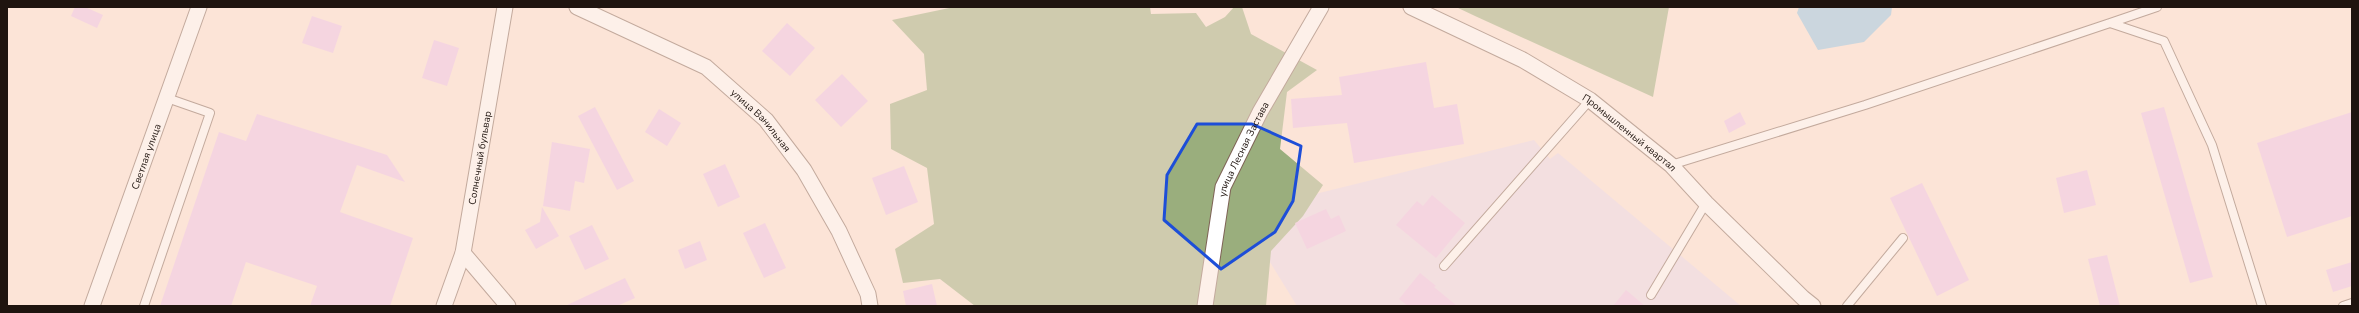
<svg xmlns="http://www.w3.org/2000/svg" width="2359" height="313" viewBox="0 0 2359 313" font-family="'Nunito Sans',sans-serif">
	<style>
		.commercial { fill: #e9d9ec }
		.forest { fill: #9aae7d }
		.water { fill: #90c6e6 }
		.building { fill: #eec3ec }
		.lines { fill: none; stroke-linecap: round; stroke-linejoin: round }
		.service-casing { stroke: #7f6457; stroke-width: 10 }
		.minor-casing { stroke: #7f6457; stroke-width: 17 }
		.service { stroke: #fff; stroke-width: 8 }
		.minor { stroke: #fff; stroke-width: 15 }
		.marked { fill: none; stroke: #1d4ed8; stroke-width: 3; stroke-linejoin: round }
		.labels { text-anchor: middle; stroke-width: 3.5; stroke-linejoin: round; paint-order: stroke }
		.street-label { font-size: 10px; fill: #1f140f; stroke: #fbf5f2 }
	</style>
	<rect width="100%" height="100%" fill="#fce4d7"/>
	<path class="commercial" d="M 1534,140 L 1550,159 L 1558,153 L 1741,306 L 1297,306 L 1235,205 L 1291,200 Z"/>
	<path class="forest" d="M 954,7 L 1150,7 L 1151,14 L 1196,13 L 1206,27 L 1225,17 L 1234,7 L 1242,7 L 1251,34 L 1317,70 L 1287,92 L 1280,149 L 1323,185 L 1303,216 L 1271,251 L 1266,306 L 975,306 L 940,279 L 903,283 L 895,249 L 934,224 L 927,168 L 891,149 L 890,104 L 927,90 L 924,54 L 892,20 Z
		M 1456,7 L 1669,7 L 1653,97 L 1475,16 Z"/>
	<path class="water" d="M 1799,7 L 1892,7 L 1891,15 L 1864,42 L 1818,50 L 1797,13 Z"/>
	<path class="building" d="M 75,7 L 85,7 L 103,15 L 97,28 L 71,16 Z
		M 312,16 L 342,26 L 333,53 L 302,43 Z
		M 787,23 L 815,48 L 790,76 L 762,51 Z
		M 434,40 L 459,48 L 447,86 L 422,78 Z
		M 1426,62 L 1434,108 L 1457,104 L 1464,144 L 1354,163 L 1347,123 L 1293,128 L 1291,99 L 1342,95 L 1339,77 Z
		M 842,74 L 868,101 L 841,127 L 815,100 Z
		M 595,107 L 634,181 L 617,190 L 578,116 Z
		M 2164,107 L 2213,277 L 2190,283 L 2141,113 Z
		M 659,109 L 681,123 L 667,146 L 645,132 Z
		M 1740,112 L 1746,124 L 1729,133 L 1724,121 Z
		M 2352,112 L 2352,216 L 2287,237 L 2257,143 Z
		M 257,114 L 387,155 L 405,182 L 357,165 L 340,212 L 413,238 L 390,306 L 310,306 L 317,286 L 246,262 L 231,306 L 160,306 L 219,132 L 246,141 Z
		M 552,142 L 590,149 L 584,183 L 575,181 L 570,211 L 543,206 Z
		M 725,164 L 740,197 L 718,207 L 703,174 Z
		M 904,166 L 918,202 L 886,215 L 872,178 Z
		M 2087,170 L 2096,205 L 2064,213 L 2056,178 Z
		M 1922,183 L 1969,280 L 1937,296 L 1890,198 Z
		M 1432,195 L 1465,223 L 1436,258 L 1396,225 L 1417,201 L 1423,206 Z
		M 542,207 L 559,236 L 536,249 L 525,230 L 540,222 Z
		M 1326,209 L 1331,219 L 1339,215 L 1346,231 L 1307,249 L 1295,223 Z
		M 765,223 L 786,268 L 764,278 L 743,233 Z
		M 592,225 L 609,259 L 585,270 L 569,236 Z
		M 700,241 L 707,260 L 685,269 L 678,250 Z
		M 2107,255 L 2120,306 L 2100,306 L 2088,259 Z
		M 2352,262 L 2352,286 L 2333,292 L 2326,270 Z
		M 1420,273 L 1436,286 L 1434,287 L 1457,306 L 1408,306 L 1399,299 Z
		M 625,278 L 635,298 L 617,306 L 565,306 Z
		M 932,284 L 937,306 L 906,306 L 903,291 Z
		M 1626,290 L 1645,306 L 1613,306 Z"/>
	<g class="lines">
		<defs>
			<path id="service" d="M 2110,23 L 2157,7
				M 1671,165 L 1865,105 L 2110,23 L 2164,41 L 2212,145 L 2262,306
				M 1444,266 L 1590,100
				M 1651,295 L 1706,203
				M 144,306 L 210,113 L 167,98
				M 1847,306 L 1903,238
				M 2343,306 L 2352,303"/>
			<g id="minor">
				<path id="s1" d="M 577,7 L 706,67 L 766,120 L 804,170 L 839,231 L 868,294 L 870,306"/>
				<path id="s2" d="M 1411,7 L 1523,60 L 1590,100 L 1671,165 L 1706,203 L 1803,298 L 1813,306"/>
				<path d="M 463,253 L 508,306"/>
				<path id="s3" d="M 92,306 L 199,7"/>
				<path id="s4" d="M 444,306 L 463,253 L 505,7"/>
				<path id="s5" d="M 1205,306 L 1223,187 L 1260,112 L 1321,7"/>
			</g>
		</defs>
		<use href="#service" class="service-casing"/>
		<use href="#minor" class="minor-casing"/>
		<use href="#service" class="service"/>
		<use href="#minor" class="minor"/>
	</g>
	<path d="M0 0H2359V313H0ZM 1197,124 L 1252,124 L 1301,146 L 1293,201 L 1275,232 L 1221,269 L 1164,220 L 1167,175 Z" fill="#fce4d7" fill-opacity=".55" fill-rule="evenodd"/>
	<path class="marked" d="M 1197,124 L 1252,124 L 1301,146 L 1293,201 L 1275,232 L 1221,269 L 1164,220 L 1167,175 Z"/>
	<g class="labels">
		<g class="street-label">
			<text dy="4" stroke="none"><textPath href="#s1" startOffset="219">улица Ванильная</textPath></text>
			<text dy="4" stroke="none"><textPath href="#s2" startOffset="253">Промышленный квартал</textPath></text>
			<text dy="4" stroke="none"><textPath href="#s5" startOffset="163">улица Лесная Застава</textPath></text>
			<text dy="4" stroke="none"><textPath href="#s3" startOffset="159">Светлая улица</textPath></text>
			<text dy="4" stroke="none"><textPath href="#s4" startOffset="153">Солнечный бульвар</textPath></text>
		</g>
	</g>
	<rect width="2359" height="313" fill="none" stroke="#1f140f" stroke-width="16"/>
</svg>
